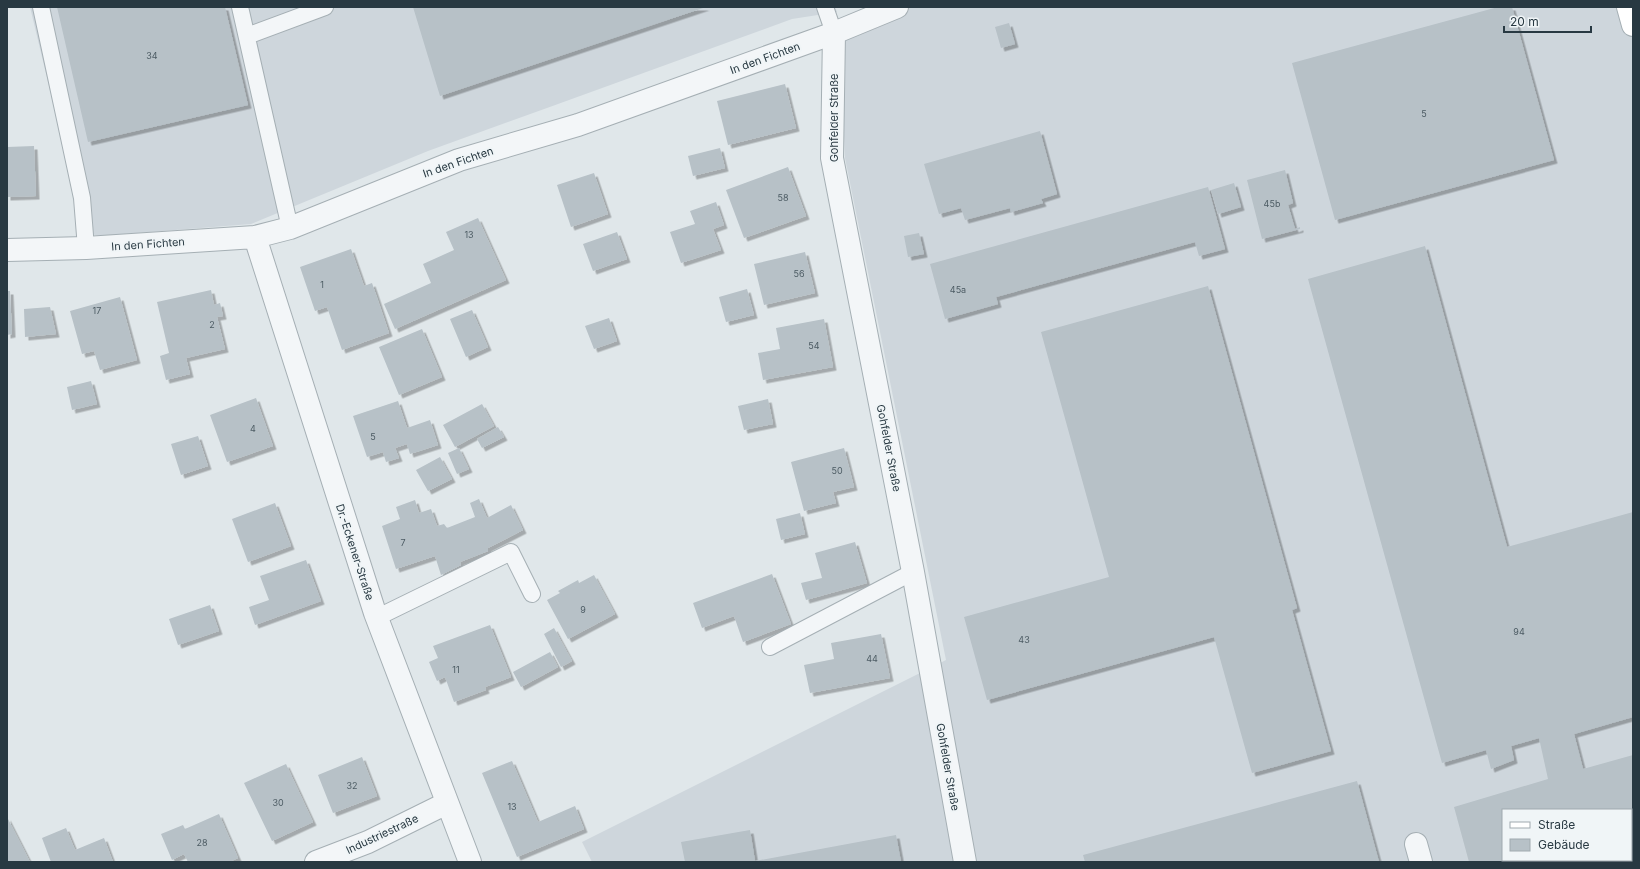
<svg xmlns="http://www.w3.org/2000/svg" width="1640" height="869" viewBox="0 0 1640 869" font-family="Inter,sans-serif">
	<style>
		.built { fill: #ced6dc; fill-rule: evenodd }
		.building { fill: #b7c1c7; fill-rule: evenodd; filter: url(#shadow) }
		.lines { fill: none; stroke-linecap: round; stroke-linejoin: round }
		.lane-casing { stroke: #a5afb4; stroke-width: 18 }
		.street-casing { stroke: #a5afb4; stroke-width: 24 }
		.secondary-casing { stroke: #a5afb4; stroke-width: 24 }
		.lane { stroke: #f3f6f8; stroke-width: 16 }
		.street { stroke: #f3f6f8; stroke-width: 22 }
		.secondary { stroke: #fff; stroke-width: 22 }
		.labels { text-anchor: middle; stroke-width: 4; stroke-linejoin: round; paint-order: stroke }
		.number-label { font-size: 9px; fill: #4c5b63 }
		.street-label { font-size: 11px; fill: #283942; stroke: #f0f5f7 }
	</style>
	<defs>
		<filter id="shadow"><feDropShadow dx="3.5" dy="3.5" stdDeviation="0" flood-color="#0004"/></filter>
	</defs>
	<rect width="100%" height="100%" fill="#e0e7ea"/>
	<path class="built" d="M 30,7 L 835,7 L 837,12 L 792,19 L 547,108 L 428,151 L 251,224 L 99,236 L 84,232 Z
		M 883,7 L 1633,7 L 1633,862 L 592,862 L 582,842 L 946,660 L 845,158 L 839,28 ZM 1503,810 L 1631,810 L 1631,860 L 1503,860 Z"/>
	<path class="building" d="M 57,7 L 225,7 L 248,105 L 88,142 Z
		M 413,7 L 706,7 L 440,96 Z
		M 1498,7 L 1512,7 L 1554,160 L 1335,220 L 1292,63 Z
		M 1009,23 L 1015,44 L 1001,48 L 995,27 Z
		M 785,84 L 796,128 L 728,145 L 717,101 Z
		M 1040,131 L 1057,194 L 1041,199 L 1043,203 L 1011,212 L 1010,208 L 965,220 L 961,208 L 939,214 L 924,164 Z
		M 34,146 L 36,196 L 7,197 L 7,147 Z
		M 720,148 L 725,168 L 693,176 L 688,156 Z
		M 788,167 L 806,216 L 744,238 L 726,190 Z
		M 1285,170 L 1293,203 L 1288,205 L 1295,229 L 1300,227 L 1300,229 L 1262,239 L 1247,180 Z
		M 594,173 L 608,214 L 571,227 L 557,185 Z
		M 1234,183 L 1241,207 L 1218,214 L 1211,190 Z
		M 1208,187 L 1225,249 L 1199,256 L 1195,242 L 996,297 L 998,304 L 945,319 L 930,264 Z
		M 716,202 L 724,225 L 713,229 L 721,250 L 681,263 L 670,232 L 695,224 L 690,211 Z
		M 478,218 L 506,280 L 395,329 L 384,304 L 431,283 L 423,264 L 454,250 L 446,232 Z
		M 617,232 L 627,259 L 593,271 L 583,244 Z
		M 919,233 L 924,254 L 908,257 L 904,236 Z
		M 1425,246 L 1507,547 L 1633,512 L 1633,717 L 1574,734 L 1583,769 L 1633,755 L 1633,862 L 1469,862 L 1454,807 L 1548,779 L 1539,738 L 1511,746 L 1514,760 L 1491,769 L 1486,750 L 1442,763 L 1308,279 ZM 1503,810 L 1631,810 L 1631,860 L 1503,860 Z
		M 351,249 L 364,286 L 372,283 L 389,333 L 342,350 L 327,307 L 315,311 L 300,267 Z
		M 805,252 L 815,293 L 764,305 L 754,264 Z
		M 1208,286 L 1297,608 L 1292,610 L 1331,751 L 1252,773 L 1214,637 L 987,700 L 964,617 L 1109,577 L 1041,332 Z
		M 747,289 L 754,315 L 726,322 L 719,297 Z
		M 211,290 L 214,305 L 220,303 L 223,316 L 217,317 L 225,349 L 186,358 L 190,374 L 166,380 L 160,356 L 169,353 L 157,302 Z
		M 7,291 L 10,291 L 12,334 L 7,335 Z
		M 120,297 L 137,360 L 100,370 L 94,351 L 82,354 L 70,311 Z
		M 50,307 L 56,334 L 25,337 L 24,309 Z
		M 472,310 L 488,347 L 466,357 L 450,319 Z
		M 609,318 L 617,341 L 594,349 L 585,326 Z
		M 824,319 L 833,367 L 763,380 L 758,353 L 780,349 L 776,328 Z
		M 422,329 L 442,377 L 399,395 L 379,347 Z
		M 91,381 L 97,404 L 72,410 L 67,387 Z
		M 256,398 L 273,446 L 227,462 L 210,415 Z
		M 768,399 L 773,424 L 744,430 L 738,406 Z
		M 398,401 L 407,428 L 430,420 L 438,445 L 410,454 L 407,444 L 395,448 L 399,458 L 386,462 L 383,452 L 367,457 L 353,416 Z
		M 482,404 L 494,426 L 455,447 L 443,425 Z
		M 498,427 L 504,437 L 482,448 L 477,439 Z
		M 198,436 L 208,466 L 181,475 L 171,444 Z
		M 459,448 L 469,469 L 457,474 L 448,453 Z
		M 844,448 L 854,487 L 833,492 L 836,503 L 804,511 L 791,462 Z
		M 440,457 L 452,479 L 428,491 L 416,470 Z
		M 479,499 L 487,518 L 511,505 L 523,530 L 488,548 L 488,551 L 460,562 L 461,565 L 441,575 L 435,556 L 396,569 L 382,526 L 400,519 L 396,507 L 415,500 L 419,513 L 431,509 L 437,526 L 444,524 L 447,528 L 475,517 L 470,503 Z
		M 275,503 L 291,546 L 248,562 L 232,519 Z
		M 800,513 L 805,534 L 781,540 L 776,519 Z
		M 855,542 L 867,583 L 806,600 L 801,583 L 822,578 L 815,553 Z
		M 306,560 L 321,601 L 255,625 L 249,607 L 269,600 L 260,576 Z
		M 772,574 L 791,624 L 743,642 L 734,616 L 702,628 L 693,603 Z
		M 594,575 L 615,614 L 568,639 L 547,600 L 560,593 L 558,591 L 578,580 L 579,583 Z
		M 210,605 L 219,631 L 178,645 L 169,619 Z
		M 490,625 L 511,677 L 485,687 L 486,690 L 454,702 L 445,677 L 437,681 L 429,662 L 438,658 L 433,646 Z
		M 554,628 L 572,661 L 561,667 L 544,634 Z
		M 881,634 L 890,678 L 810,693 L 804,665 L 834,659 L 831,643 Z
		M 550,652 L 558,667 L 521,687 L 513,672 Z
		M 362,757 L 377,796 L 333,813 L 318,775 Z
		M 512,761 L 538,822 L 575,806 L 584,829 L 517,857 L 482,773 Z
		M 286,764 L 313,822 L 272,841 L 244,783 Z
		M 1357,781 L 1379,862 L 1085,862 L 1083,855 Z
		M 219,814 L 238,858 L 229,862 L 208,862 L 208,861 L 188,862 L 184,854 L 172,860 L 161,834 L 183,825 L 185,829 Z
		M 7,817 L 30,862 L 7,862 Z
		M 66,828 L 75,850 L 104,838 L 113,862 L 51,862 L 42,838 Z
		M 750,830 L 755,861 L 896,835 L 901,862 L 685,862 L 681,842 Z"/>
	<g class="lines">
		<defs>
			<path id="lane" d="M 41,7 L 82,198 L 86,248
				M 240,7 L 290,228
				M 825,7 L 834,33
				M 247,36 L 325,7
				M 376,618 L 511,552 L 532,594
				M 770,647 L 913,572"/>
			<path id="street" d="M 834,33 L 832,158 L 913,572 L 965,862
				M 255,237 L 375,613 L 470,862
				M 7,250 L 86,248 L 255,237 L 290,228 L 459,160 L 578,125 L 834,33 L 897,7
				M 1416,844 L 1421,862
				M 316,862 L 368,842 L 447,803"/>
			<path id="secondary" d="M 1628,7 L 1633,25"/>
		</defs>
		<use href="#lane" class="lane-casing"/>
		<use href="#street" class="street-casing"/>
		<use href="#secondary" class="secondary-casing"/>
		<use href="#lane" class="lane"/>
		<use href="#street" class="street"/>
		<use href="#secondary" class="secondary"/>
	</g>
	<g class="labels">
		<g class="number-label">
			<text x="152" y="59">34</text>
			<text x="1424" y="117">5</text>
			<text x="783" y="201">58</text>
			<text x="1272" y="207">45b</text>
			<text x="469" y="238">13</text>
			<text x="799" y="277">56</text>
			<text x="322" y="288">1</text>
			<text x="958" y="293">45a</text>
			<text x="97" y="314">17</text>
			<text x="212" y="328">2</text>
			<text x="814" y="349">54</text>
			<text x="253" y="432">4</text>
			<text x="373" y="440">5</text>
			<text x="837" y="474">50</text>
			<text x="403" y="546">7</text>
			<text x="583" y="613">9</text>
			<text x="1519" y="635">94</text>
			<text x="1024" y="643">43</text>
			<text x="872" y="662">44</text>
			<text x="456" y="673">11</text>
			<text x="352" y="789">32</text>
			<text x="278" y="806">30</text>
			<text x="512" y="810">13</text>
			<text x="202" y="846">28</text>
		</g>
		<g class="street-label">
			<text transform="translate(765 58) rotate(-20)" y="4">In den Fichten</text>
			<text transform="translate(834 118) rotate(-90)" y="4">Gohfelder Straße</text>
			<text transform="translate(458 162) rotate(-19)" y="4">In den Fichten</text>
			<text transform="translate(148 244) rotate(-4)" y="4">In den Fichten</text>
			<text transform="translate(889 448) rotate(79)" y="4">Gohfelder Straße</text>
			<text transform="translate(355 552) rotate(72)" y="4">Dr.-Eckener-Straße</text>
			<text transform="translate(948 767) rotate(80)" y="4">Gohfelder Straße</text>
			<text transform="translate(382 834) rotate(-25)" y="4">Industriestraße</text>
		</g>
	</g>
	<rect width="1640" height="869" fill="none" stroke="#283942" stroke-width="16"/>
	<rect x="1502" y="809" width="130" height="52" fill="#f0f5f7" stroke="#a0aaaf"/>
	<rect x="1510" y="822" width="20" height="6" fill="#ffffff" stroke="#a0aaaf"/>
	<text x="1538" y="829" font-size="12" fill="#283942">Straße</text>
	<rect x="1510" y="839" width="20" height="12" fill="#b7c1c7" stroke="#a0aaaf"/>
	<text x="1538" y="849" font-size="12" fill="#283942">Gebäude</text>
	<path d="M1504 26v6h87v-6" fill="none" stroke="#283942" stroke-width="2"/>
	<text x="1510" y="26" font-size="12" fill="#283942" stroke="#f0f5f7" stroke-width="3" paint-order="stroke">20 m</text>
</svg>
